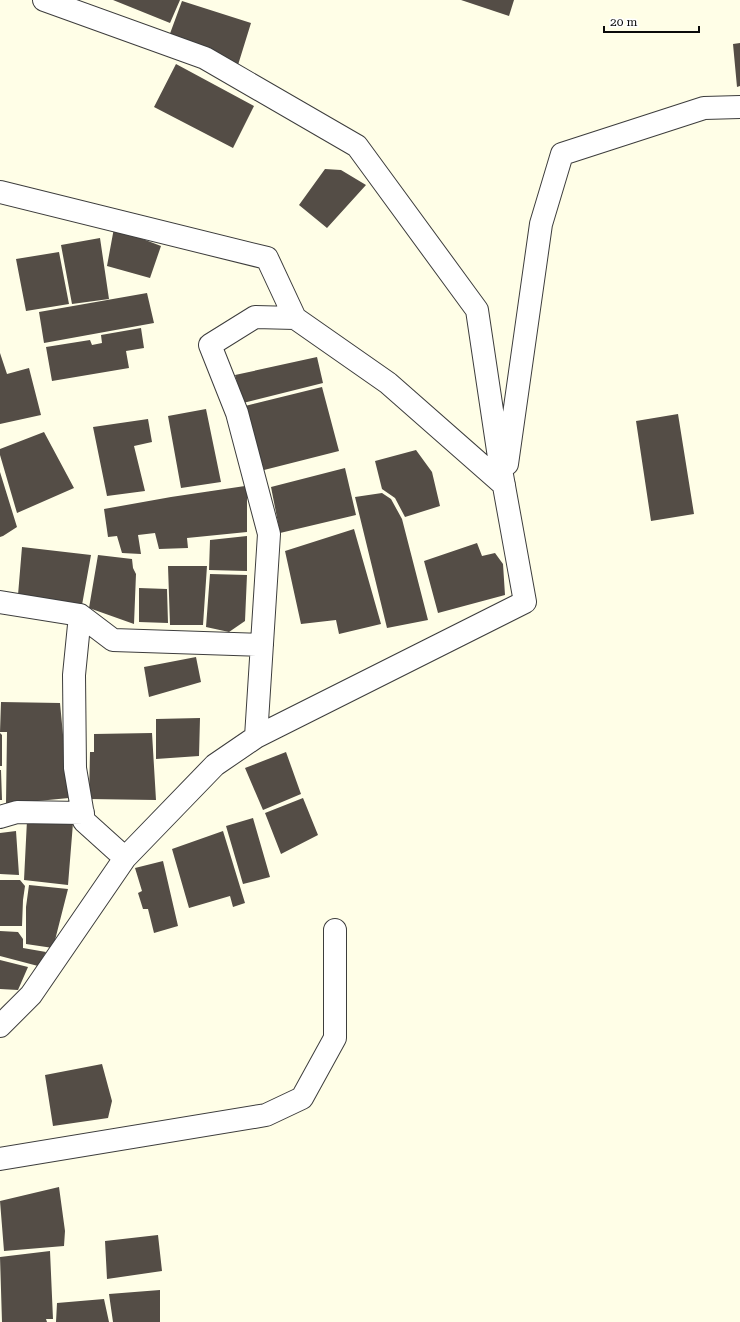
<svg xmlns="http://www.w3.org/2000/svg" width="740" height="1322" viewBox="0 0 740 1322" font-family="'Roboto Serif',serif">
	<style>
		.building { fill: #544d46 }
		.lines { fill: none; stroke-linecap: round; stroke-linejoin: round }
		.street-casing { stroke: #3d3d3d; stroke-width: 24 }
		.street { stroke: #fff; stroke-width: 22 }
	</style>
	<rect width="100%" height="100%" fill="#fffee7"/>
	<path class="building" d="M 113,0 L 180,0 L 170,23 Z
		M 461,0 L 514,0 L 509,16 Z
		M 182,1 L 251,23 L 238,65 L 168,39 Z
		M 740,43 L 740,86 L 737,87 L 733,44 Z
		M 176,64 L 254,106 L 233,148 L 154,107 Z
		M 325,169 L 341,170 L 366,185 L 327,228 L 299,205 Z
		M 114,228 L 161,246 L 150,278 L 107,266 Z
		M 100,238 L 109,299 L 72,304 L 61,245 Z
		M 59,252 L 69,304 L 26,311 L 16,259 Z
		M 147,293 L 154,323 L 44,343 L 39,312 Z
		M 141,328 L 144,348 L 126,351 L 129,368 L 52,381 L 46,347 L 90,340 L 92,345 L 102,343 L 101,335 Z
		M 0,353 L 7,374 L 29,368 L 41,415 L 0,424 Z
		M 317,357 L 323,383 L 243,403 L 235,375 Z
		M 322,387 L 339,451 L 264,470 L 245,406 Z
		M 206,409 L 221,482 L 181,488 L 168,416 Z
		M 678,414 L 694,514 L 651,521 L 636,421 Z
		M 148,419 L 152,442 L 134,446 L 145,491 L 107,496 L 93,427 Z
		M 44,432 L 74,488 L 17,513 L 0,455 L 0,449 Z
		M 416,450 L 432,472 L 440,506 L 405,517 L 395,498 L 382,489 L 375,461 Z
		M 345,468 L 356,515 L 280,533 L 271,487 Z
		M 0,472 L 17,527 L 3,536 L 0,537 Z
		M 245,486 L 247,491 L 247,532 L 187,538 L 188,548 L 159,549 L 155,533 L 138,535 L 141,554 L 122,553 L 117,536 L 108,537 L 104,509 L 171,497 Z
		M 382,493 L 391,499 L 402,519 L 428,620 L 387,628 L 355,497 Z
		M 354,529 L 381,624 L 339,634 L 336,620 L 301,624 L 285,551 Z
		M 247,536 L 247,571 L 209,570 L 210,540 Z
		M 477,543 L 482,556 L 495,553 L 503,564 L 505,595 L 438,613 L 424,561 Z
		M 22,547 L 91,555 L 82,605 L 18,595 Z
		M 98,555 L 132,559 L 133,568 L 136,574 L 134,624 L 89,608 Z
		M 168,566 L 207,566 L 203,625 L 170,625 Z
		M 210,574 L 247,575 L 245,621 L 229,632 L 206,627 Z
		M 139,588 L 167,589 L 168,623 L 139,622 Z
		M 196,657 L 201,682 L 149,697 L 144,667 Z
		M 1,702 L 60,703 L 69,798 L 6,804 L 7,732 L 0,732 Z
		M 200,718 L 199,756 L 156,759 L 156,719 Z
		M 0,733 L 2,735 L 2,766 L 0,766 Z
		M 152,733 L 156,800 L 89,799 L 90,752 L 94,752 L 94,734 Z
		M 286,752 L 301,794 L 263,810 L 245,768 Z
		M 0,770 L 1,770 L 2,800 L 0,800 Z
		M 303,798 L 318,835 L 281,854 L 265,813 Z
		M 253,818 L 270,877 L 243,884 L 226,826 Z
		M 27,820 L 73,823 L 68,885 L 24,880 Z
		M 16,831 L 19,875 L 0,874 L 0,833 Z
		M 223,831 L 245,903 L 233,907 L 230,896 L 189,908 L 172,849 Z
		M 163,861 L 178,926 L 154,933 L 148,909 L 143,909 L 138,893 L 142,891 L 135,868 Z
		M 0,880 L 20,880 L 25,886 L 23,900 L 22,926 L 0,926 Z
		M 29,885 L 68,889 L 53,948 L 26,944 L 26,907 Z
		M 0,931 L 18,932 L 23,939 L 23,948 L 46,952 L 38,966 L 0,956 Z
		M 0,960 L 28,967 L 18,990 L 0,989 Z
		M 102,1064 L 112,1101 L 108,1118 L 53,1126 L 45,1075 Z
		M 59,1187 L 65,1231 L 64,1246 L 4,1251 L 0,1201 Z
		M 158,1235 L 162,1271 L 107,1279 L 105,1241 Z
		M 50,1251 L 53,1319 L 46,1319 L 47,1322 L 2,1322 L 0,1257 Z
		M 160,1290 L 160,1322 L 113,1322 L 109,1294 Z
		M 104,1299 L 109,1322 L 56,1322 L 57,1303 Z"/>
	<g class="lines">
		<defs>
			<path id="street" d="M 0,192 L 267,258 L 295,318
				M 507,464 L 541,224 L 562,154 L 704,108 L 740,107
				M 0,602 L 80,615 L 113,640 L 262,645
				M 80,615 L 74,675 L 75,768 L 84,821 L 125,858
				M 256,737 L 269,534 L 237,413 L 210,345 L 255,317 L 295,318 L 388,383 L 504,485
				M 0,817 L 17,812 L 83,813
				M 0,1026 L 31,995 L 125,858 L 215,765 L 256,737 L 525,602 L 500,464 L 477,310 L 357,146 L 205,58 L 44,0
				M 0,1159 L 266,1115 L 302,1098 L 335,1038 L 335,930"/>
		</defs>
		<use href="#street" class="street-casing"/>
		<use href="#street" class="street"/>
	</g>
	<path d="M604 26v6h95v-6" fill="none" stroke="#0a0a0a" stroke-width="2"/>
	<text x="610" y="26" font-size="12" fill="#0a0a0a" stroke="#ffffff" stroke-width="3" paint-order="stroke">20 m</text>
</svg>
